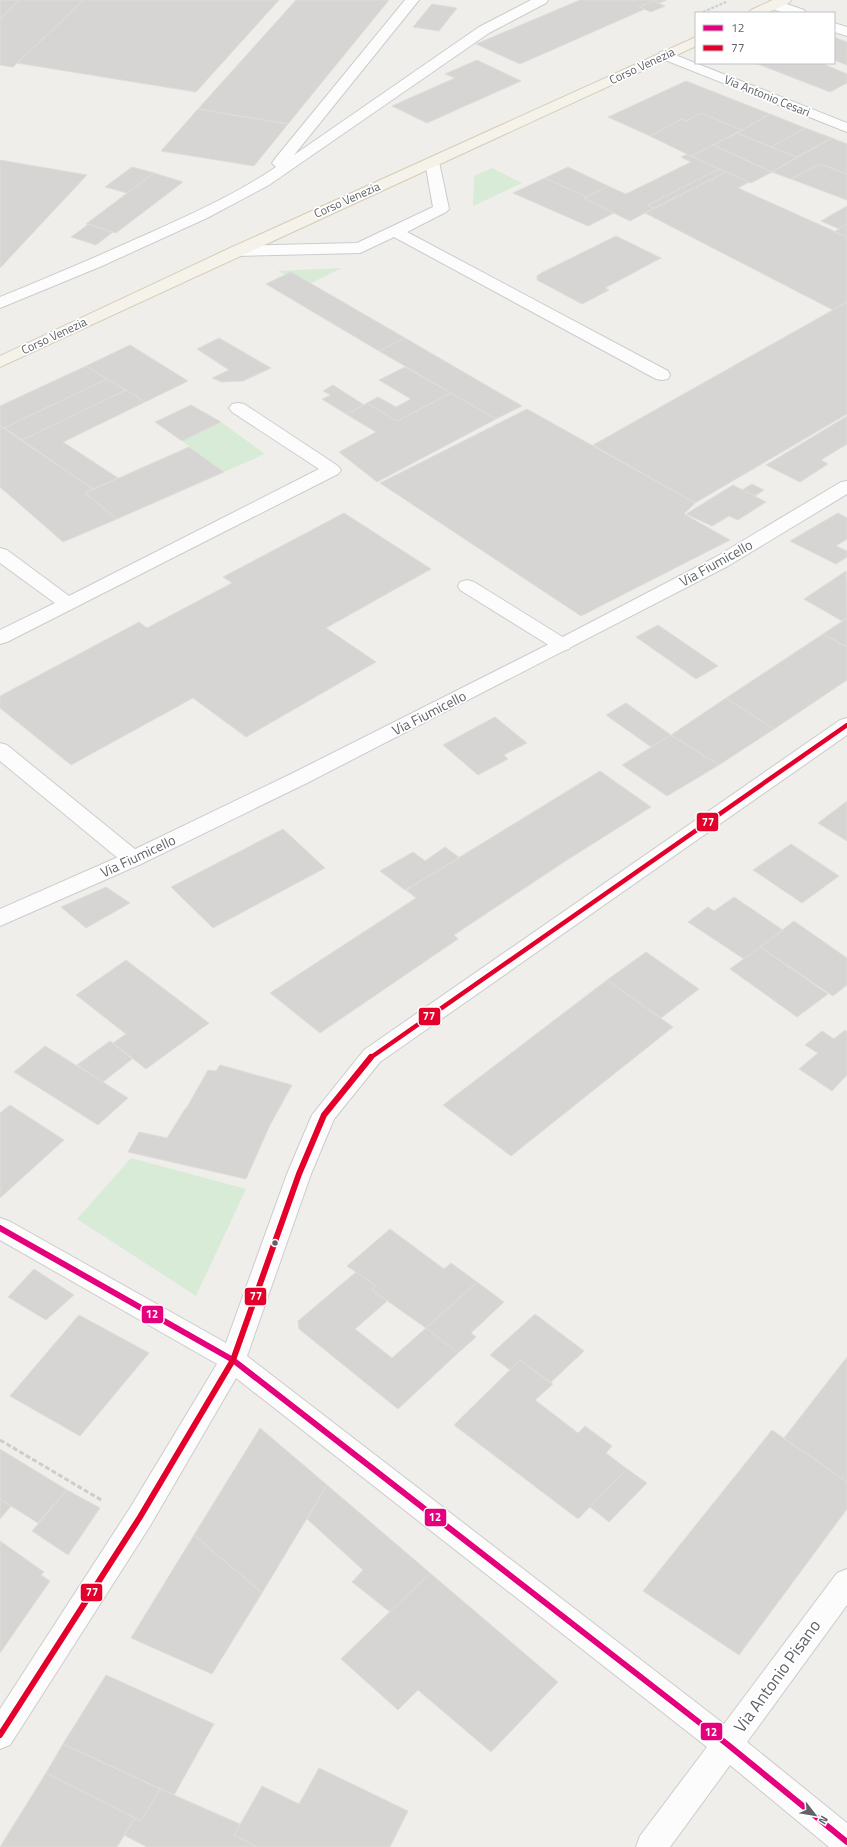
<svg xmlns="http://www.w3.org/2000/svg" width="847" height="1847" viewBox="0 0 847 1847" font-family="'Titillium Web',sans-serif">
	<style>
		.green { fill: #d8ebd6 }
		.building { fill: #d6d5d3; stroke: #deddd9 }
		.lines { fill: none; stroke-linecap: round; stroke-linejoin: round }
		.service-casing { stroke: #cbcccc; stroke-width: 2 }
		.minor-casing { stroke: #cbcccc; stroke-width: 2 }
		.primary-casing { stroke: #d7ceb8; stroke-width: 2 }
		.path-far1 { stroke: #cacfcc; stroke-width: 2; stroke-dasharray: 3 1.5; stroke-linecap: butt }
		.path { stroke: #cacfcc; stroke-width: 3; stroke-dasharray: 5 2.5; stroke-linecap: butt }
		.service { fill: #fdfcfc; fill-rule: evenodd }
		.minor { fill: #fdfcfc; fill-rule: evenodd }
		.primary { fill: #f4f2e9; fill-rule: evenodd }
		.bus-1-casing { stroke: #fff; stroke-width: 9 }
		.bus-2-far1-casing { stroke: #fff; stroke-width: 8 }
		.bus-2-casing { stroke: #fff; stroke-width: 9 }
		.bus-1 { stroke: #e5007d; stroke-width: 6 }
		.bus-2-far1 { stroke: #e4002b; stroke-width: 4.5 }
		.bus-2 { stroke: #e4002b; stroke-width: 6 }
		.bus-dot { fill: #5f6368; stroke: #fff; stroke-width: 1.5 }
		.labels { text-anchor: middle; stroke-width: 3.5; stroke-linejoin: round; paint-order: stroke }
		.far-street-label { font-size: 12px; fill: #5f6368; stroke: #fff }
		.street-label { font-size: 14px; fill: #5f6368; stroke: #fff }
		.near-street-label { font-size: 17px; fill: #5f6368; stroke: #fff }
		.line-badge { stroke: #fff; stroke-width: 1.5 }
		.badge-label { font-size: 11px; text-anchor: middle; font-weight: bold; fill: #fff }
	</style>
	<rect width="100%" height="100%" fill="#efeeea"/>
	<path class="green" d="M 492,168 L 522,183 L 473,206 L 474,176 Z
		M 342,268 L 305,286 L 278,271 Z
		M 221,422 L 265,454 L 224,472 L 182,441 Z
		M 131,1158 L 246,1189 L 196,1296 L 77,1219 Z"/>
	<path class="building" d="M 0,0 L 20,0 L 0,19 Z
		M 20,0 L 84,0 L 13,67 L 0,65 L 0,19 Z
		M 84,0 L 279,0 L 196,92 L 17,63 Z
		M 296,0 L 389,0 L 288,124 L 198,109 Z
		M 580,0 L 667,0 L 659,3 L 653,1 L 639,7 L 645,9 L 520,64 L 476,44 Z
		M 653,1 L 665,6 L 651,12 L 639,7 Z
		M 432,4 L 457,8 L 439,31 L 413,27 Z
		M 834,37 L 847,42 L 847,65 L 834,60 Z
		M 477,60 L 521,81 L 427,123 L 392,106 L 455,78 L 445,74 Z
		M 755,63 L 821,63 L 847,74 L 847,83 L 830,92 Z
		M 686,81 L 770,114 L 742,130 L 701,113 L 686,121 L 682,119 L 650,136 L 608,117 Z
		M 198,109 L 288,124 L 254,166 L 161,151 Z
		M 701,113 L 742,130 L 691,156 L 650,136 L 682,119 L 686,121 Z
		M 770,114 L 805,128 L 771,147 L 737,133 Z
		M 805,128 L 832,138 L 797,157 L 771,147 Z
		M 737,133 L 771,147 L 797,157 L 772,172 L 713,145 Z
		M 832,138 L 847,144 L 847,174 L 820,164 L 791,179 L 772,172 Z
		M 713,145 L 772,172 L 751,183 L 691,156 Z
		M 687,154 L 719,169 L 648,205 L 654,208 L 630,221 L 584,198 L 608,186 L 626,194 L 691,162 L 681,157 Z
		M 0,160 L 87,175 L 0,268 Z
		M 820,164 L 847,174 L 847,200 L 791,179 Z
		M 132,167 L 154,173 L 127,193 L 105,187 Z
		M 568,167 L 608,186 L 587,197 L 545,178 Z
		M 719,169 L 726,172 L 654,208 L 648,205 Z
		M 726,172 L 749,182 L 738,188 L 847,237 L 847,302 L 833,310 L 645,213 Z
		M 154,173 L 183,182 L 116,233 L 86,224 Z
		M 545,178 L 587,197 L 584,198 L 614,213 L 588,226 L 513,193 Z
		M 847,206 L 847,224 L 839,229 L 821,221 Z
		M 89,224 L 113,232 L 96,245 L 71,237 Z
		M 847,224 L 847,237 L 834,232 L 839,229 Z
		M 616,236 L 661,258 L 605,288 L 609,290 L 582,304 L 537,280 L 537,276 L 541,273 Z
		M 291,272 L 405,338 L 379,351 L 266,284 Z
		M 847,302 L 847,414 L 695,503 L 593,445 Z
		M 219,338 L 271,368 L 243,381 L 222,382 L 212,378 L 229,370 L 197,349 Z
		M 405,338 L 522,406 L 496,419 L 379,351 Z
		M 130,345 L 188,381 L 145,402 L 86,366 Z
		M 86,366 L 107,379 L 4,428 L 0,426 L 0,406 Z
		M 405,367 L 451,393 L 397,421 L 367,403 L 378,397 L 396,407 L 411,399 L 379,380 Z
		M 107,379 L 126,390 L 22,440 L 4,428 Z
		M 333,385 L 364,405 L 346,414 L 322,399 L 331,395 L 323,391 Z
		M 126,390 L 145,402 L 63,442 L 118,478 L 93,489 L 22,440 Z
		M 451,393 L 496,419 L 377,482 L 339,452 L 376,432 L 346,414 L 364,405 L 367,403 L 397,421 Z
		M 191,405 L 221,422 L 182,441 L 155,422 Z
		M 527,409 L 695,503 L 684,514 L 730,540 L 581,616 L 380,483 Z
		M 847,416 L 847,444 L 821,460 L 828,464 L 800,482 L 766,465 Z
		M 0,426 L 93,489 L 85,493 L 117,519 L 63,542 L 0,487 Z
		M 189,447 L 224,472 L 117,519 L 85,493 Z
		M 752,484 L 764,490 L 755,496 L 742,490 Z
		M 733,485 L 766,502 L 738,520 L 729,516 L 712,526 L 686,514 Z
		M 344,513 L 431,569 L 326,628 L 376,662 L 246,737 L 193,698 L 71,765 L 0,708 L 0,696 L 139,622 L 147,628 L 232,583 L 223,577 Z
		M 838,513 L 847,518 L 847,539 L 836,546 L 847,551 L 847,557 L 836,564 L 790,541 Z
		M 846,571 L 847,618 L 842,621 L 804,599 Z
		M 847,618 L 847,647 L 823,634 Z
		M 658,625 L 718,666 L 696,679 L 636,637 Z
		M 823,634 L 847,647 L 847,680 L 774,729 L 726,698 Z
		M 726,698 L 774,729 L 719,765 L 671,735 Z
		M 626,703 L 671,735 L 651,747 L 606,715 Z
		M 495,717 L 527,743 L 504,755 L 508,759 L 478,775 L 443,745 Z
		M 671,735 L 719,765 L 667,796 L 622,765 Z
		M 600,771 L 651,807 L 567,860 L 454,935 L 458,939 L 320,1033 L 270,993 L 416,898 L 406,890 Z
		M 847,801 L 847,841 L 818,823 Z
		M 283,829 L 325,868 L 213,928 L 171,887 Z
		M 791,844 L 839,876 L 802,903 L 753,870 Z
		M 445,847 L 460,858 L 405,890 L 380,871 L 413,852 L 425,861 Z
		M 106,887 L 130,903 L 86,928 L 61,907 Z
		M 734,897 L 783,930 L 744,959 L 688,922 L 708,907 L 714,911 Z
		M 794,921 L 847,958 L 847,985 L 833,996 L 760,947 Z
		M 760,947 L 828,994 L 797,1017 L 730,969 Z
		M 646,952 L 699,989 L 661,1018 L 607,980 Z
		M 126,960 L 209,1023 L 146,1069 L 113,1043 L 126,1034 L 76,995 Z
		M 607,980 L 673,1027 L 511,1156 L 443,1105 Z
		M 845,1030 L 847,1032 L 847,1075 L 832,1091 L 799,1069 L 818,1053 L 805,1045 L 822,1031 L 834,1039 Z
		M 110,1041 L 132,1059 L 103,1082 L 77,1065 Z
		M 45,1046 L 103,1082 L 128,1098 L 98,1125 L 14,1072 Z
		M 220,1065 L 292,1085 L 270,1125 L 246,1179 L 128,1152 L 139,1132 L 167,1138 L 185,1109 L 186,1109 L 208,1070 L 216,1071 Z
		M 10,1105 L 64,1140 L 0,1198 L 0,1113 Z
		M 390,1229 L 444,1269 L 451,1263 L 477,1282 L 426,1328 L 372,1290 L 376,1286 L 347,1266 Z
		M 34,1269 L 74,1295 L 46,1320 L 8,1297 Z
		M 356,1272 L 376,1286 L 372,1290 L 387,1301 L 355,1329 L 392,1358 L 426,1328 L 458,1353 L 398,1409 L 299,1329 L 298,1321 Z
		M 477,1282 L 504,1302 L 471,1333 L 476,1337 L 458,1353 L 426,1328 Z
		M 535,1314 L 584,1351 L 550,1383 L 520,1360 L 510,1370 L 490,1355 Z
		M 79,1315 L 149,1353 L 80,1436 L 10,1396 Z
		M 847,1357 L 847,1482 L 784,1438 Z
		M 520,1360 L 553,1384 L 535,1400 L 578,1433 L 585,1426 L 612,1446 L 606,1453 L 627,1469 L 578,1519 L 454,1425 Z
		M 260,1428 L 327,1485 L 262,1593 L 194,1535 Z
		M 772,1430 L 847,1482 L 847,1509 L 739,1655 L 643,1591 Z
		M 0,1449 L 67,1490 L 38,1523 L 0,1499 Z
		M 627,1469 L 647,1483 L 609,1522 L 590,1507 Z
		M 327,1485 L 430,1573 L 390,1612 L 352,1582 L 363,1570 L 307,1519 Z
		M 67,1490 L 100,1508 L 68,1555 L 32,1531 Z
		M 0,1499 L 11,1506 L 0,1519 Z
		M 194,1535 L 262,1593 L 212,1674 L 131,1638 Z
		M 0,1541 L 44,1572 L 41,1575 L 50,1581 L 0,1653 Z
		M 430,1573 L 558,1682 L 491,1752 L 418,1690 L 398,1710 L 341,1659 Z
		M 106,1675 L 214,1724 L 174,1795 L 63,1744 Z
		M 63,1744 L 160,1789 L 141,1821 L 46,1773 Z
		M 319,1768 L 408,1811 L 390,1847 L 257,1847 L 234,1835 L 262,1786 L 299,1804 Z
		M 46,1773 L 135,1818 L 117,1847 L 0,1847 Z
		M 160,1789 L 240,1824 L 234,1835 L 257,1847 L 147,1847 L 124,1835 L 135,1818 L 141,1821 Z"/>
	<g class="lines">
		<defs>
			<path id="service" d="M 405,0 L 419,0 L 294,155 L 479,27 L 531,0 L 548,0 L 546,3 L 489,33 L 269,185 L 207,218 L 102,266 L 0,308 L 0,297 C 52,276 103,254 154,231 C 196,212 238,193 276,167 L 272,163 L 274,160 Z
				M 775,0 L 804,10 L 806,13 C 795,13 776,15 768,4 L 770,1 Z
				M 834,23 L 847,27 L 847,36 L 834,32 Z
				M 432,158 L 437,159 L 439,162 L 449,209 L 446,212 L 407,232 L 668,371 L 670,375 L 668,379 L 662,380 L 656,379 L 394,237 L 360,253 L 236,256 L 230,254 L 228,251 L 230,248 L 236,246 L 357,243 L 433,207 L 425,162 L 427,159 Z
				M 238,403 L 244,404 L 338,466 L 341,470 L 338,474 L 7,642 L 0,644 L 0,630 L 55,603 L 0,563 L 0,548 L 7,550 L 69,596 L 319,469 L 232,412 L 229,408 L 232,404 Z
				M 467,580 L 474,582 L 569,641 L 572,645 L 569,649 L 562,651 L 555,649 L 460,590 L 458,586 L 460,582 Z
				M 0,743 L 7,745 L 141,854 L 144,859 L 141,864 L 133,866 L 125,864 L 0,761 Z"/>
			<path id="minor" d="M 665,51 L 847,123 L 847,132 L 660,58 L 658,55 L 660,52 Z
				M 847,481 L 847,494 L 728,566 L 307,783 L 141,864 L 0,926 L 0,909 L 125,854 L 293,773 L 555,641 L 714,558 L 841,482 Z
				M 847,718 L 847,735 L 380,1062 L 334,1119 L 311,1174 L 247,1356 L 724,1724 L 837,1573 L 847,1569 L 847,1605 L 747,1742 L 847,1823 L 847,1847 L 829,1847 L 730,1765 L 670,1847 L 636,1847 L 640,1836 L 707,1747 L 236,1378 L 150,1526 L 10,1745 L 0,1749 L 0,1709 L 130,1508 L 217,1364 L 0,1240 L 0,1218 L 9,1221 L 226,1343 L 287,1174 L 312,1115 L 364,1050 L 840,720 Z"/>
			<path id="primary" d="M 773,0 L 791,0 L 789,3 L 767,13 L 749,13 L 751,10 Z
				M 696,37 L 696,46 L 0,367 L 0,356 L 230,248 Z"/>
		</defs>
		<use href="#service" class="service-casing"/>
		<use href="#minor" class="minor-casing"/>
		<use href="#primary" class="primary-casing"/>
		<path class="path-far1" d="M 703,12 L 726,2"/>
		<path class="path" d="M 0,1440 L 103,1501"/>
		<use href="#service" class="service"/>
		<use href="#minor" class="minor"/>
		<use href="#primary" class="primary"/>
		<defs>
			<path id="bus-1" d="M 0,1228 L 233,1360 L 727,1744 L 847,1842"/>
			<path id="bus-2-far1" d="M 370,1058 L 847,725"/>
			<path id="bus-2" d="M 0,1735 L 140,1517 L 233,1360 L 299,1174 L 324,1115 L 371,1057"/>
		</defs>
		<use href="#bus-1" class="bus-1-casing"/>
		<use href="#bus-2-far1" class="bus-2-far1-casing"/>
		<use href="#bus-2" class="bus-2-casing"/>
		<use href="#bus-1" class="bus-1"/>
		<use href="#bus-2-far1" class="bus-2-far1"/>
		<use href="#bus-2" class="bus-2"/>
	</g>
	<circle class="bus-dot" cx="275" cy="1243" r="3.5"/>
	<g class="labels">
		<g class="far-street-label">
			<text transform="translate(642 66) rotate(-25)" y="4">Corso Venezia</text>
			<text transform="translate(767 96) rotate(22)" y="4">Via Antonio Cesari</text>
			<text transform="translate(347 200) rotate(-24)" y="4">Corso Venezia</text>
			<text transform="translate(54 336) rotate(-25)" y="4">Corso Venezia</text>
		</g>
		<g class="street-label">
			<text transform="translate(716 563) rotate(-29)" y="5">Via Fiumicello</text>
			<text transform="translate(429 713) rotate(-27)" y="5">Via Fiumicello</text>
			<text transform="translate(138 856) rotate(-25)" y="5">Via Fiumicello</text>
		</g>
		<g class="near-street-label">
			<text transform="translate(777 1676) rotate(-54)" y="6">Via Antonio Pisano</text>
		</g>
	</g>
	<g class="line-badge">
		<rect x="696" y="812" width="23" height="20" rx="4" fill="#e4002b"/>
		<rect x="418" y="1007" width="23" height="19" rx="4" fill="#e4002b"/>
		<rect x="244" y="1287" width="23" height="19" rx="4" fill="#e4002b"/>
		<rect x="141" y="1305" width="23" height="19" rx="4" fill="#e5007d"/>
		<rect x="424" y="1508" width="23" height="19" rx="4" fill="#e5007d"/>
		<rect x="80" y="1583" width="23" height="19" rx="4" fill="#e4002b"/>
		<rect x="700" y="1722" width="23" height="19" rx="4" fill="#e5007d"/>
	</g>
	<g class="badge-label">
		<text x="708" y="826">77</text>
		<text x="429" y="1020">77</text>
		<text x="256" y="1300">77</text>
		<text x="152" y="1318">12</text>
		<text x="435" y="1521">12</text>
		<text x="92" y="1596">77</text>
		<text x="711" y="1736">12</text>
	</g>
	<rect x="695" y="12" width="140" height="52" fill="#ffffff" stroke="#bfc1c3"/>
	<rect x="703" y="25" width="20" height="6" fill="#e5007d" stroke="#bfc1c3"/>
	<text x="731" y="32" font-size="12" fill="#5f6368">12</text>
	<rect x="703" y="45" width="20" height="6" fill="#e4002b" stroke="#bfc1c3"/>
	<text x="731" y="52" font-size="12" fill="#5f6368">77</text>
	<g transform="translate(815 1815) rotate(121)" stroke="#ffffff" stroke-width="3" paint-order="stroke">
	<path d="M0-3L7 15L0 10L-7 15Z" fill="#5f6368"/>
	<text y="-6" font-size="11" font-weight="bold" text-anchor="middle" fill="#5f6368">N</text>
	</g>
</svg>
